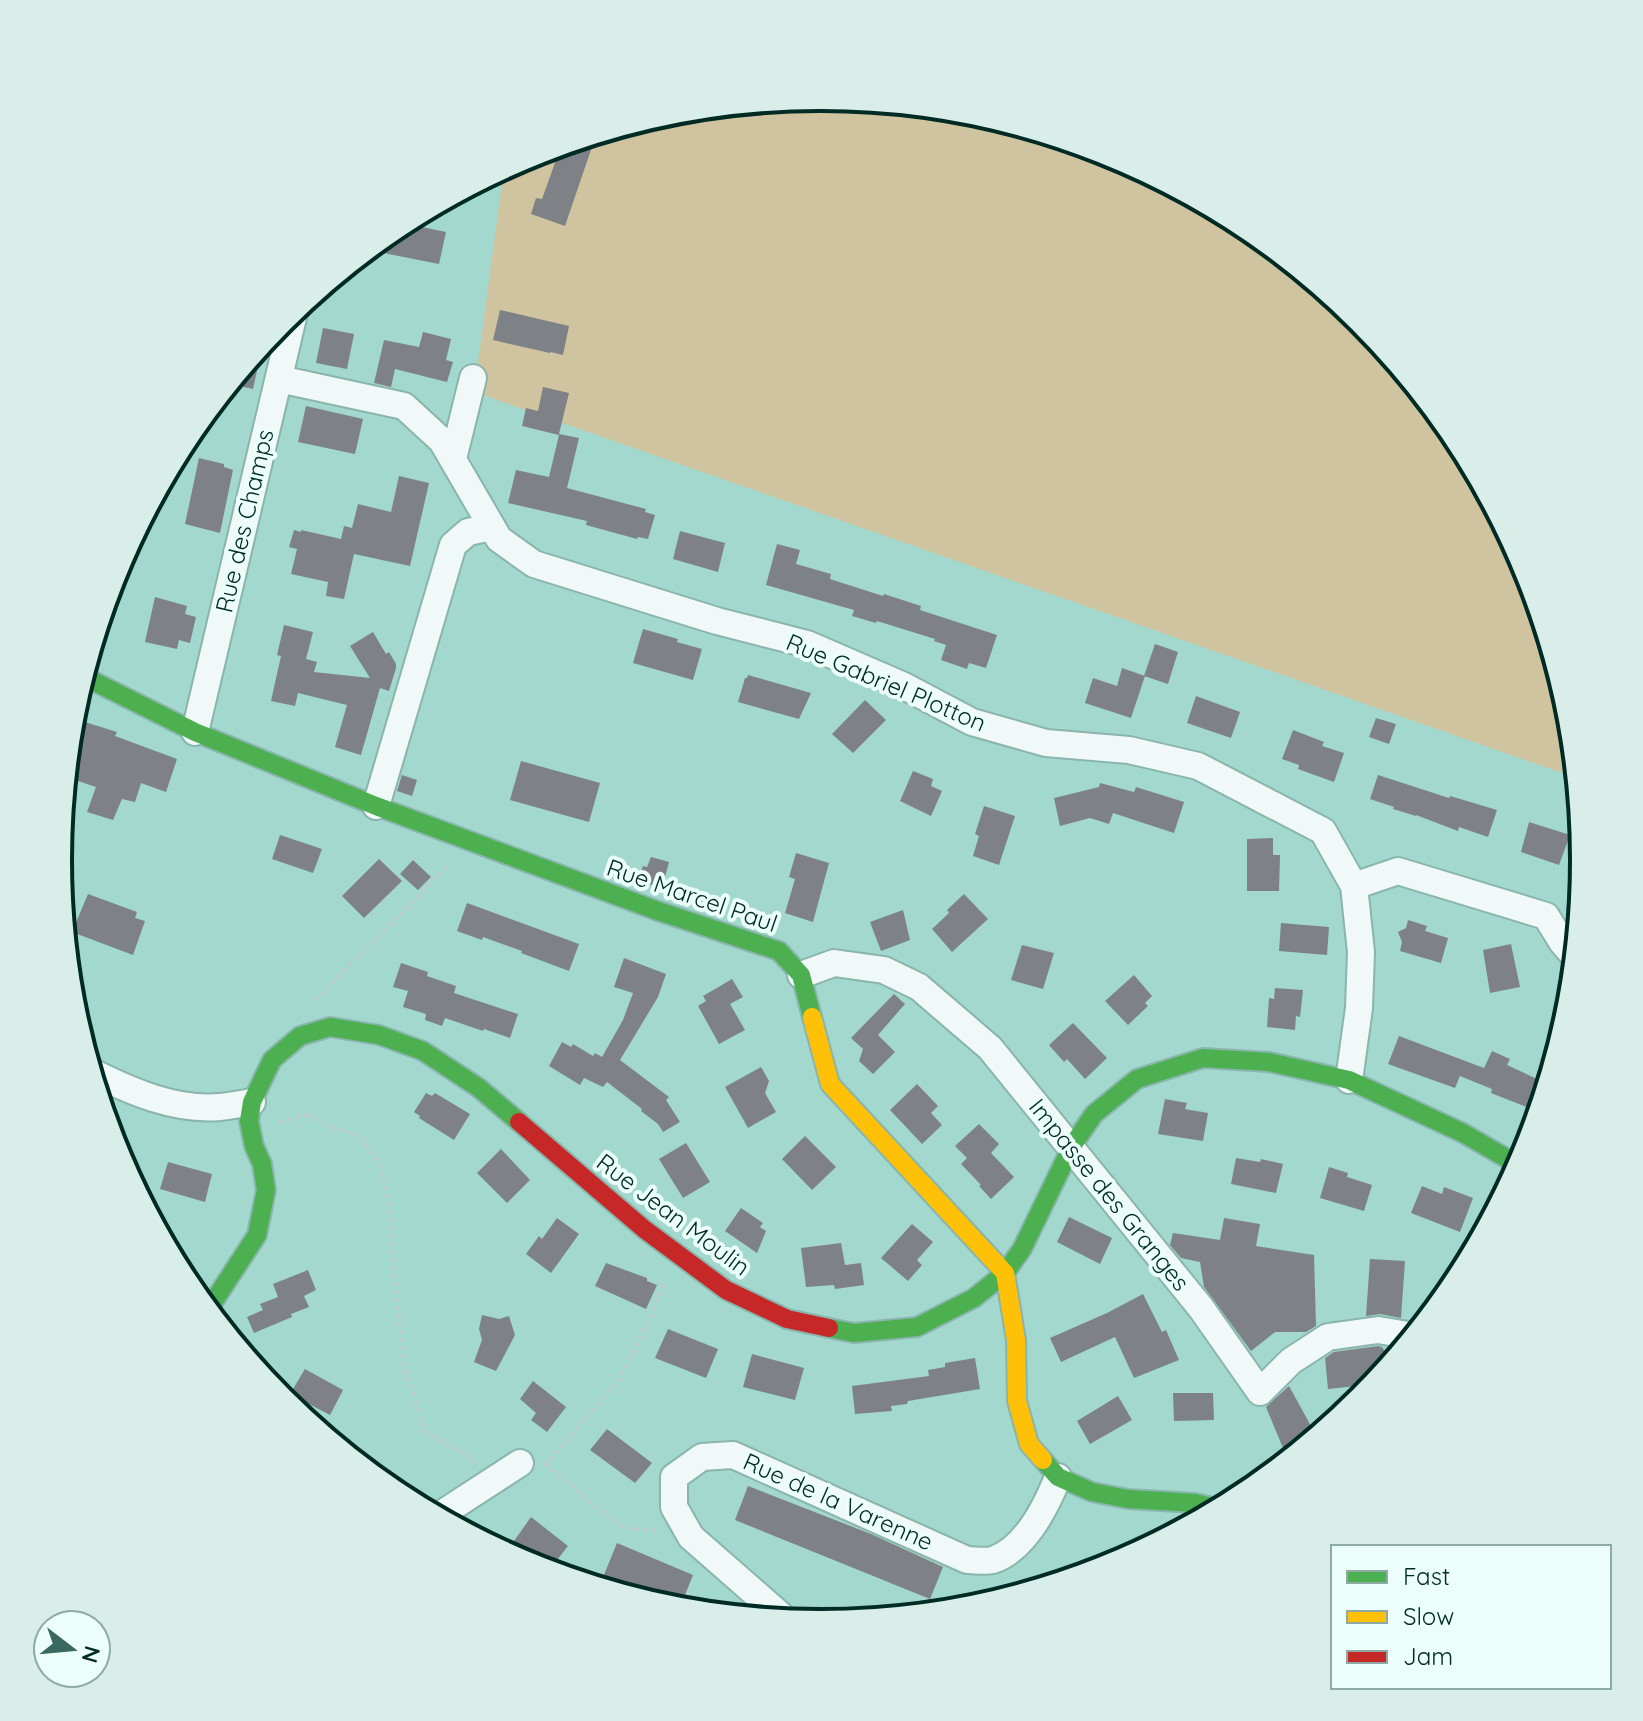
<svg xmlns="http://www.w3.org/2000/svg" width="1643" height="1721" viewBox="0 0 1643 1721" font-family="Quicksand,sans-serif">
	<style>
		.green { fill: #d0c4a0 }
		.building { fill: #7e8286 }
		.lines { fill: none; stroke-linecap: round; stroke-linejoin: round }
		.street-casing { stroke: #89b5ac; stroke-width: 30 }
		.fast-casing { stroke: #89b5ac; stroke-width: 22 }
		.slow-casing { stroke: #89b5ac; stroke-width: 22 }
		.jam-casing { stroke: #89b5ac; stroke-width: 22 }
		.path { stroke: #bccdca; stroke-width: 4; stroke-dasharray: 4 4; stroke-linecap: butt }
		.street { stroke: #f1f9f8; stroke-width: 26 }
		.fast { stroke: #4caf50; stroke-width: 18 }
		.slow { stroke: #ffc107; stroke-width: 18 }
		.jam { stroke: #c62828; stroke-width: 18 }
		.labels { text-anchor: middle; stroke-width: 8; stroke-linejoin: round; paint-order: stroke }
		.street-label { font-size: 24px; fill: #002b25; stroke: #ecfefa }
		.rim { fill: none; stroke: #002b25; stroke-width: 4 }
	</style>
	<rect width="100%" height="100%" fill="#a2d8cd"/>
	<path class="green" d="M 822,97 L 971,112 L 1114,155 L 1246,226 L 1362,321 L 1457,437 L 1527,569 L 1570,712 L 1577,778 L 474,392 L 504,168 L 530,155 L 673,112 Z"/>
	<path class="building" d="M 596,135 L 565,226 L 531,214 L 536,198 L 542,199 L 561,146 Z
		M 403,223 L 446,232 L 439,264 L 368,250 Z
		M 500,310 L 569,326 L 563,355 L 551,352 L 550,353 L 493,340 Z
		M 323,328 L 354,334 L 347,369 L 316,363 Z
		M 423,332 L 451,339 L 446,360 L 453,362 L 447,382 L 395,369 L 391,387 L 374,383 L 384,340 L 419,347 Z
		M 263,344 L 253,389 L 230,384 L 241,370 Z
		M 543,387 L 569,393 L 559,434 L 579,438 L 567,488 L 646,509 L 645,512 L 655,515 L 648,539 L 638,537 L 637,539 L 586,525 L 587,521 L 508,503 L 516,470 L 549,477 L 559,435 L 522,426 L 526,408 L 538,411 Z
		M 306,406 L 363,419 L 355,454 L 298,442 Z
		M 199,458 L 224,464 L 224,467 L 233,470 L 220,533 L 185,524 Z
		M 399,476 L 429,483 L 410,566 L 354,554 L 344,599 L 326,596 L 328,582 L 291,574 L 297,549 L 289,547 L 294,530 L 301,532 L 301,530 L 341,539 L 344,526 L 352,528 L 358,504 L 391,512 Z
		M 680,531 L 725,543 L 718,572 L 673,559 Z
		M 777,544 L 800,550 L 796,564 L 831,574 L 830,579 L 883,596 L 884,594 L 921,606 L 920,610 L 997,635 L 986,668 L 969,663 L 967,669 L 941,660 L 946,645 L 934,641 L 935,639 L 877,621 L 876,623 L 852,616 L 854,610 L 766,585 Z
		M 155,597 L 187,606 L 185,614 L 196,617 L 190,643 L 179,640 L 177,649 L 145,642 Z
		M 284,625 L 313,632 L 306,659 L 317,662 L 314,672 L 370,678 L 350,646 L 373,632 L 386,654 L 389,652 L 396,664 L 396,668 L 389,691 L 380,688 L 361,755 L 335,747 L 347,705 L 298,693 L 295,706 L 271,701 L 281,656 L 277,655 Z
		M 643,629 L 678,639 L 677,642 L 702,649 L 693,680 L 633,663 Z
		M 1155,644 L 1178,652 L 1168,684 L 1144,676 Z
		M 1122,668 L 1145,676 L 1131,718 L 1085,703 L 1093,678 L 1117,686 Z
		M 748,675 L 811,693 L 799,719 L 738,702 L 745,678 L 747,678 Z
		M 1196,696 L 1240,712 L 1231,738 L 1187,723 Z
		M 865,700 L 886,720 L 853,753 L 832,734 Z
		M 72,718 L 117,732 L 115,736 L 177,759 L 166,792 L 141,783 L 135,802 L 122,799 L 113,820 L 87,812 L 96,787 L 66,777 L 67,769 L 77,739 L 70,737 Z
		M 1376,718 L 1396,724 L 1389,744 L 1369,737 Z
		M 1293,730 L 1324,742 L 1322,746 L 1344,753 L 1334,782 L 1298,769 L 1299,765 L 1282,759 Z
		M 521,761 L 600,783 L 589,822 L 510,800 Z
		M 913,771 L 933,779 L 931,786 L 942,791 L 931,816 L 900,801 Z
		M 402,775 L 417,780 L 412,796 L 397,791 Z
		M 1378,775 L 1449,798 L 1450,796 L 1497,810 L 1488,837 L 1459,827 L 1458,831 L 1416,815 L 1416,816 L 1393,809 L 1394,807 L 1370,799 Z
		M 1100,783 L 1134,792 L 1136,787 L 1184,802 L 1174,833 L 1113,813 L 1109,824 L 1090,818 L 1060,826 L 1054,798 L 1099,787 Z
		M 984,806 L 1015,816 L 999,865 L 973,856 L 979,836 L 975,834 Z
		M 1529,822 L 1570,835 L 1559,865 L 1521,852 Z
		M 280,835 L 322,849 L 313,873 L 272,859 Z
		M 1273,838 L 1273,855 L 1280,855 L 1279,891 L 1247,891 L 1247,839 Z
		M 796,853 L 829,863 L 813,922 L 785,913 L 795,879 L 789,877 Z
		M 651,857 L 669,862 L 662,889 L 638,880 L 643,866 L 647,867 Z
		M 379,859 L 402,881 L 364,918 L 342,896 Z
		M 413,860 L 431,877 L 418,890 L 400,874 Z
		M 88,894 L 137,912 L 135,918 L 145,921 L 133,955 L 72,932 Z
		M 964,894 L 988,919 L 952,952 L 932,929 L 949,913 L 947,910 Z
		M 467,903 L 579,944 L 569,971 L 521,953 L 522,951 L 483,937 L 482,940 L 457,931 Z
		M 903,910 L 910,940 L 881,951 L 870,922 Z
		M 1408,920 L 1427,926 L 1425,931 L 1448,938 L 1441,963 L 1400,951 L 1402,942 L 1398,932 L 1406,928 Z
		M 1281,923 L 1329,927 L 1327,955 L 1279,951 Z
		M 1511,944 L 1520,987 L 1490,993 L 1483,950 Z
		M 1022,945 L 1054,953 L 1043,989 L 1011,980 Z
		M 624,958 L 666,974 L 658,997 L 620,1060 L 669,1097 L 666,1100 L 680,1122 L 663,1132 L 658,1124 L 641,1111 L 642,1109 L 607,1082 L 603,1087 L 584,1078 L 580,1085 L 549,1066 L 562,1042 L 571,1047 L 573,1044 L 593,1056 L 595,1053 L 602,1057 L 623,1020 L 633,993 L 614,987 Z
		M 401,963 L 428,972 L 427,976 L 456,986 L 454,993 L 518,1014 L 510,1038 L 484,1029 L 483,1031 L 445,1018 L 442,1026 L 425,1020 L 426,1014 L 403,1007 L 408,991 L 393,987 Z
		M 1134,975 L 1152,996 L 1145,1003 L 1148,1006 L 1128,1025 L 1105,1001 Z
		M 732,979 L 743,997 L 730,1004 L 745,1030 L 719,1044 L 698,1006 L 706,1001 L 703,996 Z
		M 1275,988 L 1303,990 L 1300,1017 L 1296,1016 L 1295,1030 L 1267,1027 L 1269,998 L 1274,999 Z
		M 894,994 L 905,1004 L 878,1035 L 895,1052 L 873,1074 L 859,1061 L 863,1049 L 851,1038 Z
		M 1073,1023 L 1107,1058 L 1085,1079 L 1067,1059 L 1064,1062 L 1049,1045 Z
		M 1399,1036 L 1484,1068 L 1492,1051 L 1510,1059 L 1507,1065 L 1548,1084 L 1540,1110 L 1536,1108 L 1534,1110 L 1491,1093 L 1492,1089 L 1460,1076 L 1455,1088 L 1388,1064 Z
		M 761,1067 L 769,1081 L 765,1093 L 776,1112 L 748,1128 L 725,1087 Z
		M 917,1084 L 938,1106 L 931,1113 L 942,1125 L 922,1144 L 890,1110 Z
		M 426,1093 L 432,1096 L 435,1093 L 470,1114 L 454,1140 L 419,1118 L 420,1116 L 414,1112 Z
		M 1165,1099 L 1187,1103 L 1185,1109 L 1208,1113 L 1203,1141 L 1158,1134 Z
		M 979,1124 L 999,1144 L 991,1153 L 1014,1177 L 991,1199 L 979,1186 L 981,1185 L 961,1164 L 967,1158 L 955,1146 Z
		M 805,1136 L 836,1167 L 812,1190 L 782,1159 Z
		M 686,1143 L 710,1182 L 683,1198 L 659,1159 Z
		M 501,1149 L 530,1180 L 507,1203 L 477,1173 Z
		M 1236,1158 L 1260,1162 L 1261,1159 L 1283,1164 L 1276,1193 L 1231,1184 Z
		M 168,1162 L 212,1174 L 205,1202 L 160,1189 Z
		M 1329,1167 L 1348,1173 L 1347,1177 L 1372,1185 L 1364,1211 L 1320,1198 Z
		M 1422,1186 L 1442,1194 L 1444,1187 L 1473,1198 L 1460,1232 L 1411,1213 Z
		M 741,1208 L 763,1223 L 760,1227 L 766,1231 L 757,1253 L 725,1231 Z
		M 1069,1217 L 1112,1238 L 1100,1264 L 1057,1242 Z
		M 557,1218 L 579,1234 L 551,1273 L 526,1254 L 539,1236 L 542,1239 Z
		M 1224,1218 L 1260,1224 L 1256,1246 L 1314,1255 L 1316,1326 L 1306,1332 L 1275,1332 L 1251,1351 L 1204,1287 L 1200,1262 L 1181,1258 L 1170,1245 L 1173,1233 L 1220,1240 Z
		M 912,1224 L 933,1242 L 917,1260 L 922,1265 L 908,1281 L 881,1258 Z
		M 841,1243 L 845,1265 L 861,1263 L 864,1285 L 835,1289 L 834,1285 L 806,1287 L 801,1248 Z
		M 1370,1259 L 1405,1261 L 1401,1318 L 1380,1314 L 1366,1316 Z
		M 606,1263 L 647,1278 L 647,1281 L 657,1285 L 646,1309 L 595,1286 Z
		M 308,1270 L 316,1290 L 304,1296 L 309,1307 L 291,1314 L 292,1317 L 254,1333 L 247,1317 L 263,1310 L 260,1304 L 278,1297 L 273,1284 Z
		M 1143,1294 L 1162,1332 L 1166,1330 L 1179,1360 L 1134,1378 L 1115,1337 L 1061,1362 L 1050,1338 L 1107,1313 Z
		M 482,1315 L 499,1319 L 509,1316 L 515,1335 L 496,1371 L 474,1362 L 482,1340 L 479,1329 Z
		M 668,1329 L 718,1349 L 706,1378 L 655,1358 Z
		M 1378,1346 L 1382,1347 L 1386,1353 L 1388,1368 L 1375,1384 L 1328,1389 L 1325,1358 L 1334,1352 Z
		M 752,1354 L 804,1368 L 795,1400 L 743,1387 Z
		M 975,1358 L 980,1389 L 908,1401 L 907,1404 L 891,1406 L 892,1411 L 855,1414 L 852,1386 L 929,1376 L 928,1370 L 945,1367 L 945,1363 Z
		M 305,1369 L 343,1390 L 330,1415 L 290,1394 Z
		M 533,1381 L 566,1407 L 547,1432 L 531,1420 L 536,1413 L 520,1399 Z
		M 1289,1386 L 1317,1437 L 1288,1460 L 1266,1407 Z
		M 1173,1393 L 1213,1393 L 1214,1420 L 1174,1421 Z
		M 1118,1396 L 1132,1420 L 1090,1444 L 1077,1421 Z
		M 607,1429 L 652,1463 L 635,1483 L 590,1450 Z
		M 748,1486 L 871,1534 L 943,1567 L 930,1599 L 735,1520 Z
		M 531,1517 L 568,1546 L 550,1569 L 514,1541 Z
		M 617,1543 L 693,1575 L 679,1610 L 599,1587 Z"/>
	<g class="lines">
		<defs>
			<path id="street" d="M 279,379 L 404,406 L 442,441 L 499,539 L 534,564 L 717,621 L 807,644 L 904,686 L 972,722 L 1046,743 L 1129,750 L 1198,766 L 1323,831 L 1354,886 L 1361,952 L 1359,1008 L 1349,1080
				M 453,459 L 473,378
				M 195,732 L 295,309
				M 376,806 L 453,545 L 468,532 L 492,527
				M 1354,886 L 1398,871 L 1546,916 L 1562,942 L 1575,957
				M 801,975 L 834,963 L 884,970 L 919,987 L 990,1048 L 1201,1308 L 1260,1392 L 1291,1361 L 1328,1337 L 1378,1330 L 1414,1336
				M 92,1072 C 130,1091 175,1111 220,1107 C 231,1106 241,1104 252,1102
				M 437,1517 L 520,1463
				M 787,1621 L 691,1537 L 674,1507 L 674,1477 L 702,1457 L 733,1455 L 967,1560 C 975,1560 985,1562 993,1560 C 1025,1549 1046,1507 1058,1477"/>
			<path id="fast" d="M 83,676 L 195,732 L 376,806 L 658,911 L 779,951 L 801,975 L 812,1017
				M 208,1310 L 257,1235 L 266,1190 L 262,1164 L 254,1146 L 249,1121 L 252,1102 L 272,1060 L 300,1036 L 330,1027 L 379,1035 L 423,1051 L 479,1088 L 519,1122
				M 829,1328 L 854,1333 L 917,1327 L 974,1298 L 1005,1273 L 1022,1249 L 1072,1146 L 1094,1114 L 1137,1079 L 1203,1058 L 1269,1062 L 1349,1080 L 1463,1133 L 1520,1166
				M 1043,1460 L 1058,1477 L 1092,1492 L 1128,1499 L 1195,1503 L 1220,1509"/>
			<path id="slow" d="M 812,1017 L 830,1084 L 1005,1273 L 1016,1340 L 1017,1401 L 1029,1444 L 1043,1460"/>
			<path id="jam" d="M 519,1122 L 644,1229 L 726,1290 L 787,1319 L 829,1328"/>
		</defs>
		<use href="#street" class="street-casing"/>
		<use href="#fast" class="fast-casing"/>
		<use href="#slow" class="slow-casing"/>
		<use href="#jam" class="jam-casing"/>
		<path class="path" d="M 315,1000 L 450,864
			M 280,1122 L 309,1114 L 329,1126 L 360,1136 L 380,1163 L 389,1205 L 395,1287 L 406,1373 L 427,1433 L 469,1457 L 477,1464
			M 543,1464 L 546,1464 L 619,1379 L 653,1312 L 665,1281
			M 546,1464 L 607,1516 L 627,1528 L 660,1531"/>
		<use href="#street" class="street"/>
		<use href="#fast" class="fast"/>
		<use href="#slow" class="slow"/>
		<use href="#jam" class="jam"/>
	</g>
	<g class="labels">
		<g class="street-label">
			<text transform="translate(245 521) rotate(-77)" y="8">Rue des Champs</text>
			<text transform="translate(886 683) rotate(23)" y="8">Rue Gabriel Plotton</text>
			<text transform="translate(692 896) rotate(19)" y="8">Rue Marcel Paul</text>
			<text transform="translate(1109 1195) rotate(51)" y="8">Impasse des Granges</text>
			<text transform="translate(673 1215) rotate(37)" y="8">Rue Jean Moulin</text>
			<text transform="translate(838 1502) rotate(24)" y="8">Rue de la Varenne</text>
		</g>
	</g>
	<path d="M0 0H1643V1721H0ZM72 860a749 749 0 1 1 1498 0a749 749 0 1 1-1498 0Z" fill="#d9ede9" fill-rule="evenodd"/>
	<path class="rim" d="M72 860a749 749 0 1 1 1498 0a749 749 0 1 1-1498 0Z"/>
	<rect x="1331" y="1545" width="280" height="144" fill="#ecfefa" stroke="#8eaaa5" stroke-width="2"/>
	<rect x="1347" y="1571" width="40" height="12" fill="#4caf50" stroke="#8eaaa5" stroke-width="2"/>
	<text x="1403" y="1585" font-size="24" fill="#002b25">Fast</text>
	<rect x="1347" y="1611" width="40" height="12" fill="#ffc107" stroke="#8eaaa5" stroke-width="2"/>
	<text x="1403" y="1625" font-size="24" fill="#002b25">Slow</text>
	<rect x="1347" y="1651" width="40" height="12" fill="#c62828" stroke="#8eaaa5" stroke-width="2"/>
	<text x="1403" y="1665" font-size="24" fill="#002b25">Jam</text>
	<g transform="translate(72 1649) rotate(106)"><circle r="38" fill="#ecfefa" stroke="#8eaaa5" stroke-width="2"/>
	<path d="M0-6L14 30L0 20L-14 30Z" fill="#396860"/>
	<text y="-12" font-size="22" font-weight="bold" text-anchor="middle" fill="#002b25">N</text>
	</g>
</svg>
